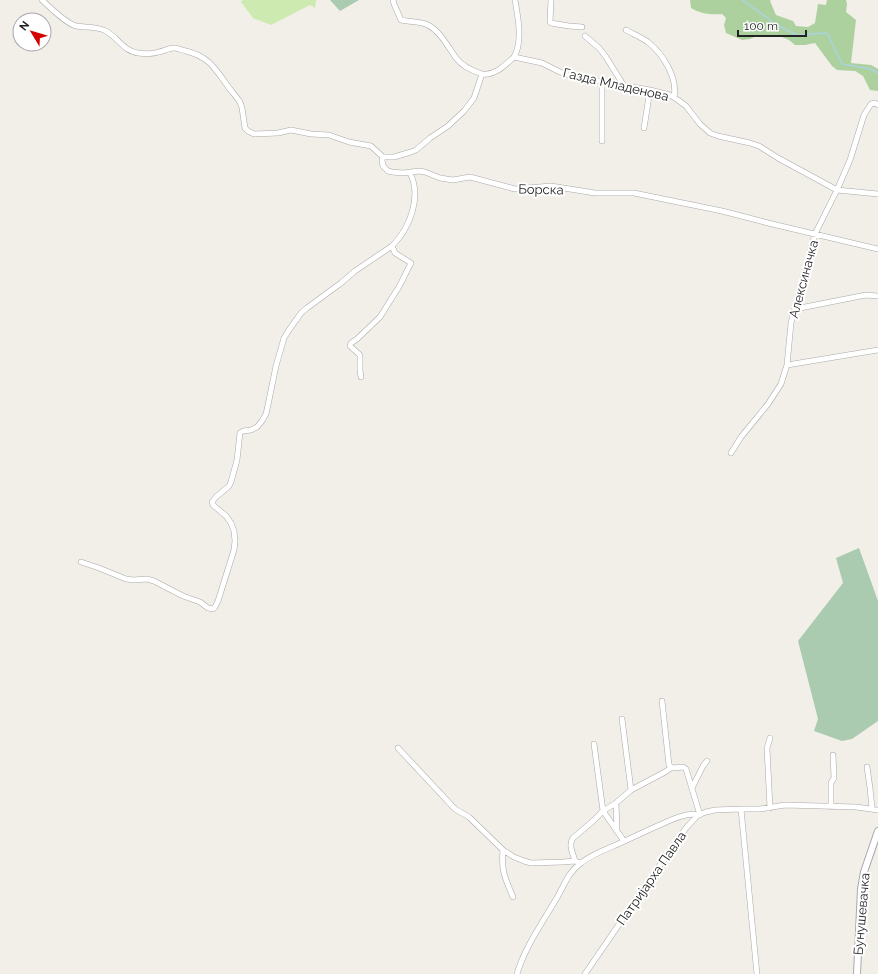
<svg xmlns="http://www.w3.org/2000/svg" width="878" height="974" viewBox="0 0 878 974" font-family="Raleway,sans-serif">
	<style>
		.grass { fill: #cdebb0 }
		.forest { fill: #add19e }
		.cemetery { fill: #aacbaf }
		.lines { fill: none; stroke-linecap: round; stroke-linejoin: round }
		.stream { stroke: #aad3df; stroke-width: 1.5 }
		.minor-casing { stroke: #a9a9a9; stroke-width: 6 }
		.tertiary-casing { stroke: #a9a9a9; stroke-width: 8 }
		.minor { stroke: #fff; stroke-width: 5 }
		.tertiary { stroke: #fff; stroke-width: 6 }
		.labels { text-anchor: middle; stroke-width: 4; stroke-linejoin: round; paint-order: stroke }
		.street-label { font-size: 13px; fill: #222; stroke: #fff }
	</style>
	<rect width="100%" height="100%" fill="#f2efe9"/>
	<path class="grass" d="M 243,0 L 316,0 L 315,8 L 310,5 L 271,25 L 253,18 L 241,2 Z"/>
	<path class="forest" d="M 690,0 L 771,0 L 770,1 L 776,15 L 793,21 L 796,26 L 808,27 L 815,23 L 818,4 L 826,5 L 827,0 L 846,0 L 847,4 L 846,12 L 856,20 L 851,63 L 871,65 L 878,69 L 878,91 L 870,90 L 863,76 L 855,71 L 837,70 L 832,66 L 815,43 L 805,45 L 795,45 L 789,40 L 782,37 L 759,35 L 750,39 L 742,40 L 726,33 L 724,25 L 726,18 L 722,14 C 711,15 701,14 691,8 Z"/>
	<path class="cemetery" d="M 330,0 L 359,0 L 340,11 Z
		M 859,548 L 878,601 L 878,721 L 852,739 L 842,741 L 814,731 L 818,719 L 798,641 L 843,583 L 836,558 Z"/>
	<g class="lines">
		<path class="stream" d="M 742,0 L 779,26 L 797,35 L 827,33 L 842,64 L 871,69 L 878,73"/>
		<defs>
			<path id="minor" d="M 42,0 C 51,8 65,23 76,26 C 86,28 97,26 106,31 C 117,37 125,52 138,53 C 145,54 153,54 159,52 C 164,51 169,48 174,48 C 178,48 182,50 186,51 C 209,57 214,67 227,85 C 231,91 236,96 240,102 L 242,108 L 245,128 L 248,131 L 254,134 L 278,133 L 291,130 L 311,134 L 329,135 L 349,142 L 371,146 L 383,157
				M 393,0 L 394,4 L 401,20 C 410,22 420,21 428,25 C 441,32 448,47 456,58 C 462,66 473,71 482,74
				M 551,0 L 550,22 L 551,23 L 569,26 L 582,27
				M 626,30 C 633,34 641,37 648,42 C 663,54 678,78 674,97
				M 585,36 L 599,48 L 606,57 L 624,86
				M 514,57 L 542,63 L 560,72 L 575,77 L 650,90 L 670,95 L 678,100 L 686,106 L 700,124 L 710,133 L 718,136 L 750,143 L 759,146 L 778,158 L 837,190 L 878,194
				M 602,82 L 602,141
				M 644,128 L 650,90
				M 383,157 L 382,160 L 383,166 L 388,171 L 392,172 L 403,173 L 419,171 L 425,172 L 440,178 L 453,180 L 470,177 L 515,189 L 551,186 L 595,193 L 634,193 L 722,211 L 768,223 L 878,249
				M 383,157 L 394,157 L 411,152 L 416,150 L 430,138 L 448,126 L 464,111 L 474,98 L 482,74 C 495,76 505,65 514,57 C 523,42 518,17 515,0
				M 795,309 L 866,295 L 878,296
				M 787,365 L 878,350
				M 361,377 L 360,370 L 360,355 L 350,346 L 351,343 L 357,339 L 380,317 L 400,285 L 411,263 L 395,253 L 392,246
				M 731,453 L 741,437 L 768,404 L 781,384 L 787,365 L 791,323 L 815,234 L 837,190 L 850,160 L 864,115 L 871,104 L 875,103 L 878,105
				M 81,562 L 99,568 L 126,579 L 133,580 L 147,579 L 154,581 L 183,596 L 200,602 L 208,608 L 213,609 L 215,607 L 218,601 L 234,550 L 235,541 L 234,531 L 231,523 L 226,516 L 213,505 L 212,502 L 216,497 L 229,486 L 231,482 L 237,460 L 240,433 L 243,431 L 251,430 L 257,427 L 262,421 L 266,414 L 268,405 L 276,366 L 284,338 L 289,330 L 301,313 L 307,308 L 341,283 L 355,271 L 392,246 C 410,228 422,197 410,173
				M 662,701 L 669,765 L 673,768 L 683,767 L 686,769 L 700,815
				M 622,719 L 631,790
				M 594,744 L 603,811 L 624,841
				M 398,748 L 455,809 L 469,817 L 503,850 L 514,857 L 524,861 L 531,863 L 563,862 L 575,861 L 581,863
				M 867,767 L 870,788 L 872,808
				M 692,788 L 703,766 L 707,761
				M 616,803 L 617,831
				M 831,807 L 831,783 L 834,778 L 833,755
				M 770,808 L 767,748 L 770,738
				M 741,809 L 757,974
				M 503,850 C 501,871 505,878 513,897
				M 575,861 C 573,853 568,845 573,838 L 593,821 L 603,811 L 616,803 L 631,790 L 665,772 L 671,768
				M 517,974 C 525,947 541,925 555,901 C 564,887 567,873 581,863 C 591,855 604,850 616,845 C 629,839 642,833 655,827 C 665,823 687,811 698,815
				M 585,974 L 646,885 L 686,828 L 698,815 L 706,812 L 715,810 L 741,809 L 760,809 L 785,805 L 856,807 L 878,810"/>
			<path id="tertiary" d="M 857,974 L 861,889 L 864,872 L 878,831"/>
		</defs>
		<use href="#minor" class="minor-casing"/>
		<use href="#tertiary" class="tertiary-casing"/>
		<use href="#minor" class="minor"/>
		<use href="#tertiary" class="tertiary"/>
	</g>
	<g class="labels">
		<g class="street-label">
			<text transform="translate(616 84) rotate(13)" y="5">Газда Младенова</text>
			<text transform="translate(541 189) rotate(1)" y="5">Борска</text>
			<text transform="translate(803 279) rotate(-75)" y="5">Алексиначка</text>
			<text transform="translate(651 878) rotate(-55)" y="5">Патријарха Павла</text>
			<text transform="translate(861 914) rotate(-85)" y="5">Бунушевачка</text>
		</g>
	</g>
	<g transform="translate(32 32) rotate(308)"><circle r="19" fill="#ffffff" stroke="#a7a7a7"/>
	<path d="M0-3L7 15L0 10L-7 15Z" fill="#d40000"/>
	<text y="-6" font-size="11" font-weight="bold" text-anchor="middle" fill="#222222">N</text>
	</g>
	<path d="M738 30v6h68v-6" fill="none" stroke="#222222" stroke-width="2"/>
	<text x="744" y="30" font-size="12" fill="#222222" stroke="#ffffff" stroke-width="3" paint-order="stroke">100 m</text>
</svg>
